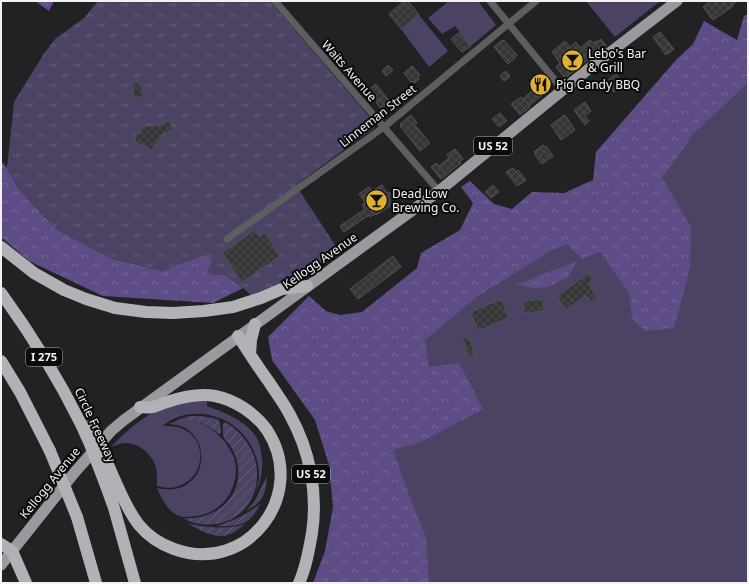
<svg xmlns="http://www.w3.org/2000/svg" width="749" height="584" viewBox="0 0 749 584" font-family="'Noto Sans',sans-serif">
	<style>
		.grass { fill: #4c4364 }
		.forest { fill: url(#forest-crowns) }
		.park { fill: url(#park-tufts) }
		.garden { fill: url(#garden-furrows) }
		.building { fill: url(#building-cross-hatch); stroke: #525255 }
		.lines { fill: none; stroke-linecap: round; stroke-linejoin: round }
		.street { stroke: #5e5d5f; stroke-width: 7 }
		.primary { stroke: #9a999d; stroke-width: 11 }
		.highway { stroke: #b2b1b5; stroke-width: 12 }
		.highway-bridge { stroke: #b2b1b5; stroke-width: 12 }
		.labels { text-anchor: middle; stroke-width: 4; stroke-linejoin: round; paint-order: stroke }
		.shield { fill: #0b0b0c; stroke: #adacae; stroke-width: 1 }
		.shield-label { font-size: 11px; font-weight: bold; fill: #f2f1f3 }
		.poi-label { font-size: 12px; fill: #f2f1f3; stroke: #0b0b0c; text-anchor: start }
		.street-label { font-size: 12px; fill: #f2f1f3; stroke: #0b0b0c }
	</style>
	<defs>
		<pattern id="forest-crowns" width="20" height="18" patternUnits="userSpaceOnUse"><rect width="20" height="18" fill="#5d4c85"/><path d="M2 6a3 3 0 1 1 6 0M12 15a3 3 0 1 1 6 0" fill="none" stroke="#756697"/></pattern>
		<pattern id="park-tufts" width="24" height="20" patternUnits="userSpaceOnUse"><rect width="24" height="20" fill="#4c4364"/><path d="M3 7l-1-3M5 7V3M7 7l1-3M15 17l-1-3M17 17v-4M19 17l1-3" fill="none" stroke="#665f7b"/></pattern>
		<pattern id="garden-furrows" width="10" height="10" patternUnits="userSpaceOnUse"><rect width="10" height="10" fill="#4c4364"/><path d="M-1 1l2-2M0 10L10 0M9 11l2-2" fill="none" stroke="#665f7b"/></pattern>
		<pattern id="building-cross-hatch" width="8" height="8" patternUnits="userSpaceOnUse"><rect width="8" height="8" fill="#363538"/><path d="M0 0l8 8M0 8l8-8" fill="none" stroke="#4a494c"/></pattern>
	</defs>
	<rect width="100%" height="100%" fill="#222124"/>
	<path class="grass" d="M 449,1 L 478,1 L 496,25 L 471,46 L 455,26 L 442,34 L 428,18 Z
		M 586,1 L 660,1 L 615,37 Z
		M 419,15 L 448,51 L 429,67 L 401,29 Z
		M 748,70 L 748,583 L 383,583 L 399,353 Z
		M 205,400 L 207,402 L 207,406 C 226,413 252,423 259,443 C 261,448 261,454 262,458 C 263,470 261,481 256,492 C 257,488 258,484 259,480 C 261,446 235,415 200,414 C 187,413 173,417 163,426 C 168,426 175,426 181,428 C 210,439 205,481 175,487 C 169,489 162,487 157,486 C 157,480 157,474 156,467 C 152,455 140,443 126,443 C 121,443 116,445 111,447 C 129,428 149,411 174,403 C 183,400 195,401 205,400 Z
		M 189,420 C 205,424 214,429 225,442 C 228,447 232,452 234,458 C 242,485 223,514 195,516 C 189,517 182,518 177,515 C 167,510 161,497 157,488 C 184,495 207,476 200,447 C 198,440 194,434 188,430 C 182,425 175,425 168,424 L 179,421 Z"/>
	<path class="forest" d="M 35,1 L 54,1 L 49,11 Z
		M 748,14 L 748,83 L 693,134 L 679,155 L 662,178 L 691,227 L 690,268 L 674,328 L 645,331 L 632,319 L 629,293 L 600,252 L 582,259 L 567,244 L 550,251 L 478,296 L 425,340 L 429,367 L 459,363 L 483,409 L 421,442 L 393,450 L 410,498 L 426,537 L 429,583 L 313,583 L 325,551 L 333,507 L 329,465 L 315,420 L 272,360 L 268,337 L 309,296 L 326,311 L 340,315 L 362,312 L 417,268 L 421,253 L 460,230 L 473,203 L 461,187 L 470,181 L 494,204 L 512,209 L 532,192 L 564,193 L 593,180 L 596,152 L 676,60 L 693,44 L 704,21 L 737,40 L 744,16 Z
		M 1,161 L 7,168 L 18,188 L 56,229 L 110,258 L 162,271 L 203,255 L 213,259 L 207,275 L 225,275 L 243,288 L 213,303 L 103,296 L 29,261 L 1,237 Z
		M 577,261 L 568,277 L 548,287 L 535,288 L 516,285 Z"/>
	<path class="park" d="M 98,1 L 270,1 L 373,121 L 375,127 L 296,185 L 301,193 L 339,251 L 301,276 L 282,286 L 254,298 L 243,288 L 225,275 L 207,275 L 213,259 L 203,255 L 162,271 L 110,258 L 56,229 L 18,188 L 7,168 L 14,102 L 45,52 L 55,39 L 84,18 Z"/>
	<path class="garden" d="M 189,416 L 201,416 L 218,419 L 220,423 L 221,433 L 219,434 C 203,421 189,418 170,423 Z
		M 225,422 C 237,429 246,439 252,451 C 265,480 253,515 221,523 C 207,526 195,525 183,518 C 216,521 245,496 237,461 C 235,455 233,449 229,444 C 228,442 226,441 225,440 C 222,435 223,429 223,424 Z
		M 267,476 C 266,495 263,501 246,511 L 254,502 Z
		M 261,503 C 258,508 255,514 250,519 C 243,526 227,527 217,526 C 233,521 248,514 261,503 Z
		M 188,523 C 196,526 202,526 210,527 C 223,528 233,528 245,524 C 240,528 234,533 228,535 C 216,539 198,530 188,523 Z"/>
	<path class="building" d="M 404,1 L 408,1 L 419,15 L 401,29 L 389,14 Z
		M 711,1 L 737,1 L 732,5 L 733,6 L 713,20 L 703,7 Z
		M 460,32 L 471,46 L 462,52 L 451,39 Z
		M 660,32 L 674,49 L 666,55 L 653,37 Z
		M 601,39 L 606,45 L 565,78 L 556,67 L 560,63 L 552,52 L 565,41 L 570,47 L 576,42 L 580,48 L 590,40 L 593,43 L 596,41 L 597,42 Z
		M 502,40 L 503,41 L 504,40 L 517,55 L 515,56 L 516,57 L 508,64 L 494,47 Z
		M 388,65 L 393,70 L 386,76 L 382,71 Z
		M 412,66 L 420,75 L 418,77 L 419,79 L 414,83 L 413,81 L 411,82 L 404,73 Z
		M 506,71 L 510,77 L 504,81 L 500,76 Z
		M 616,74 L 625,86 L 621,90 L 619,88 L 614,92 L 607,81 Z
		M 537,75 L 549,89 L 529,106 L 530,107 L 520,115 L 511,104 L 521,97 L 523,99 L 535,88 L 533,86 L 535,85 L 531,80 Z
		M 140,82 L 143,96 L 134,98 L 132,83 Z
		M 376,84 L 390,102 L 381,109 L 376,102 L 378,101 L 369,89 Z
		M 585,102 L 591,111 L 585,116 L 589,121 L 585,125 L 574,110 Z
		M 500,113 L 507,121 L 499,127 L 492,119 Z
		M 411,115 L 417,123 L 415,125 L 430,143 L 420,151 L 400,126 L 401,125 L 400,124 Z
		M 565,115 L 575,130 L 561,140 L 551,125 Z
		M 169,121 L 173,129 L 162,135 L 160,138 L 154,145 L 155,146 L 151,150 L 135,141 L 136,133 L 140,134 L 141,127 L 155,125 L 158,126 Z
		M 543,145 L 545,147 L 546,146 L 553,156 L 542,164 L 535,155 L 536,154 L 534,152 Z
		M 455,149 L 463,159 L 460,161 L 461,163 L 441,179 L 431,167 L 436,163 L 439,166 L 449,158 L 447,155 Z
		M 513,168 L 516,172 L 518,170 L 526,180 L 517,186 L 506,172 Z
		M 382,185 L 387,193 L 389,192 L 393,197 L 390,200 L 391,203 L 389,205 L 390,206 L 376,215 L 375,214 L 370,217 L 369,215 L 344,232 L 340,226 L 365,209 L 362,205 L 365,202 L 359,194 L 369,187 L 372,191 Z
		M 493,185 L 499,192 L 491,198 L 485,192 Z
		M 255,230 L 259,236 L 265,233 L 280,256 L 242,282 L 222,253 Z
		M 393,256 L 401,267 L 358,299 L 350,289 Z
		M 589,273 L 593,280 L 588,284 L 597,297 L 591,302 L 586,295 L 566,310 L 557,296 Z
		M 501,299 L 509,318 L 478,331 L 471,312 Z
		M 543,299 L 544,311 L 524,313 L 523,301 Z
		M 469,337 L 475,355 L 469,357 L 463,339 Z"/>
	<g class="lines">
		<path class="street" d="M 275,1 L 439,191
			M 490,1 L 563,90
			M 227,239 L 384,127 L 536,1"/>
		<path class="primary" d="M 1,565 L 75,472 L 111,431 L 124,420 L 439,191 L 591,67 L 677,1"/>
		<path class="highway" d="M 1,247 L 34,273 L 64,290 L 86,299 L 115,308 L 146,312 L 173,313 L 204,311 L 233,307 L 261,298 L 282,289 L 307,286
			M 1,293 C 31,334 58,378 81,424
			M 238,336 C 248,351 258,367 269,382 C 276,393 284,403 290,415 C 310,451 318,493 312,533 C 309,550 306,568 299,583
			M 250,354 L 251,340 L 255,324
			M 1,361 L 20,392 L 50,451
			M 112,474 C 120,491 127,510 139,525 C 148,536 160,544 174,549 C 247,576 309,494 267,430 C 255,413 235,400 215,396 C 199,393 182,397 167,402 C 162,403 157,406 153,407 C 149,408 144,407 140,407
			M 105,483 L 114,508 L 135,583
			M 77,517 L 96,583
			M 1,544 L 12,551 L 26,583"/>
		<path class="highway-bridge" d="M 81,424 L 90,444 L 105,483
			M 90,426 L 98,441 L 112,474
			M 50,451 L 77,517"/>
	</g>
	<defs>
		<symbol id="bar-disc" viewBox="-11 -11 22 22"><circle r="9.5" fill="#e0b034" stroke="#0b0b0c"/><path d="M-6-5H6L.8 .8V4.5H3.5V6h-7V4.5H-.8V.8Z" fill="#111"/></symbol>
		<symbol id="restaurant-disc" viewBox="-11 -11 22 22"><circle r="9.5" fill="#e0b034" stroke="#0b0b0c"/><path d="M-5-6h1v4h1v-4h1v4h1v-4h1v5L-1.5 .5V6h-2V.5L-5-1ZM5-6V6H3V1.5H1.5Q1.5-4 5-6Z" fill="#111"/></symbol>
	</defs>
	<g fill-rule="evenodd">
		<use href="#bar-disc" x="560" y="48" width="25" height="25"/>
		<use href="#restaurant-disc" x="528" y="72" width="25" height="25"/>
		<use href="#bar-disc" x="364" y="188" width="25" height="25"/>
	</g>
	<g class="labels">
		<g class="shield">
			<rect x="474" y="137" width="38" height="18" rx="3"/>
			<rect x="26" y="348" width="36" height="18" rx="3"/>
			<rect x="292" y="465" width="38" height="18" rx="3"/>
		</g>
		<g class="shield-label">
			<text x="493" y="150">US 52</text>
			<text x="44" y="361">I 275</text>
			<text x="311" y="478">US 52</text>
		</g>
		<g class="poi-label">
			<text x="588" y="58">Lebo's Bar<tspan x="588" dy="14">&amp; Grill</tspan></text>
			<text x="556" y="89">Pig Candy BBQ</text>
			<text x="392" y="198">Dead Low<tspan x="392" dy="14">Brewing Co.</tspan></text>
		</g>
		<g class="street-label">
			<text transform="translate(349 71) rotate(49)" y="4">Waits Avenue</text>
			<text transform="translate(378 116) rotate(-38)" y="4">Linneman Street</text>
			<text transform="translate(320 261) rotate(-35)" y="4">Kellogg Avenue</text>
			<text transform="translate(95 425) rotate(65)" y="4">Circle Freeway</text>
			<text transform="translate(50 483) rotate(-51)" y="4">Kellogg Avenue</text>
		</g>
	</g>
	<rect width="749" height="584" fill="none" stroke="#f2f1f3" stroke-width="4"/>
</svg>
